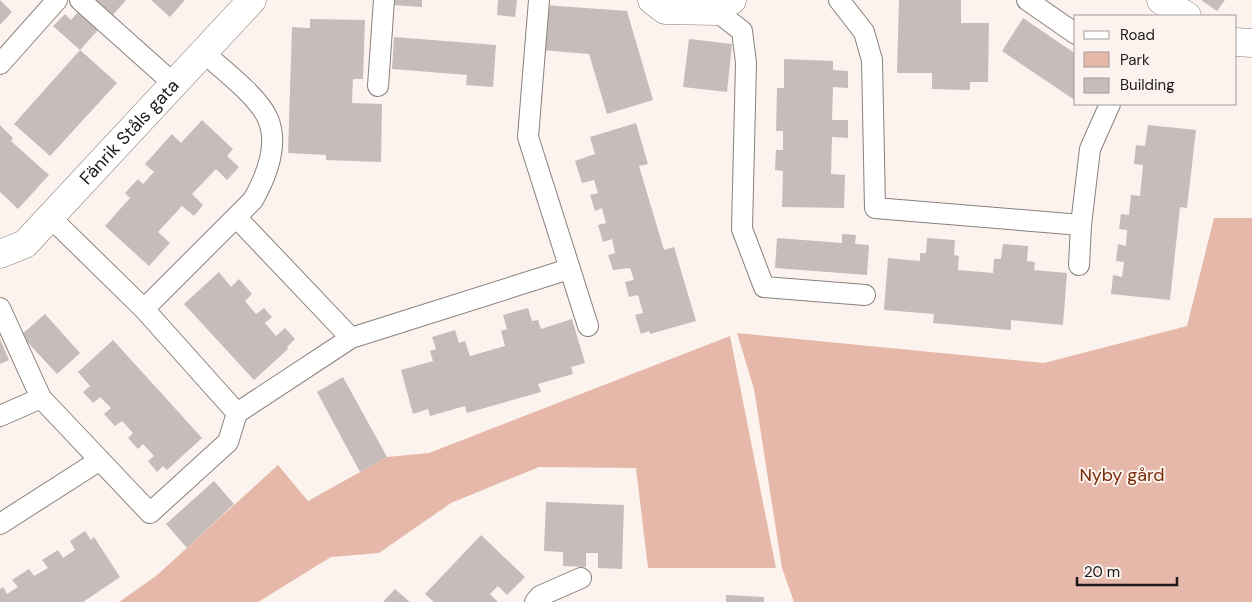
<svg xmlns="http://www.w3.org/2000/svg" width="1252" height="602" viewBox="0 0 1252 602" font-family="'DM Sans',sans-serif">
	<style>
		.green { fill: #e6b8a9 }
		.building { fill: #c6bdba }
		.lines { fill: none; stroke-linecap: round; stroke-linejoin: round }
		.lane-casing { stroke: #88807d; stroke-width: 22 }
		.street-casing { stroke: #88807d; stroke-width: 29 }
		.lane { stroke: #fff; stroke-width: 20 }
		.street { stroke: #fff; stroke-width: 28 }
		.labels { text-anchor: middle; stroke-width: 4; stroke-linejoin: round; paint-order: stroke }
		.street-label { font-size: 18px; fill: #1d1a19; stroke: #fcf3ef }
		.park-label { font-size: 18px; fill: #7c2a08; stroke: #fcf3ef }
	</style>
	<rect width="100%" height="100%" fill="#fcf3ef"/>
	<path class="green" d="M 1214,218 L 1252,218 L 1252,602 L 794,602 L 782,568 L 754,389 L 737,333 L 1044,363 L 1187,326 Z
		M 730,336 L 776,568 L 648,568 L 636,468 L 539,467 L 451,503 L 379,553 L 331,557 L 258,602 L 119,602 L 156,576 L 278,465 L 308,501 L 387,457 L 429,453 Z"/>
	<path class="building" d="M 0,0 L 12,12 L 0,25 Z
		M 92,0 L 126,0 L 111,17 Z
		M 151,0 L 185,0 L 170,17 Z
		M 393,0 L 422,0 L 422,7 L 392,5 Z
		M 498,0 L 517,0 L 515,17 L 497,15 Z
		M 899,0 L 961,0 L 961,23 L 989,23 L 988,82 L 970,82 L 970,90 L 932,89 L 932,73 L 897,73 Z
		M 1201,0 L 1225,0 L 1217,11 Z
		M 544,5 L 627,11 L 653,100 L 607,114 L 589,54 L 541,50 Z
		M 79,11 L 99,29 L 80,50 L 53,26 L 65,14 L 71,20 Z
		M 1023,18 L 1076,54 L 1076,101 L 1002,51 Z
		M 310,19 L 365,20 L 363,79 L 353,79 L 352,103 L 382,104 L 381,162 L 326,160 L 326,155 L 288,153 L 292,27 L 310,28 Z
		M 394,37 L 496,45 L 493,87 L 466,85 L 467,75 L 392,69 Z
		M 689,39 L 732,44 L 727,92 L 683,87 Z
		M 80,50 L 117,83 L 50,156 L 14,124 Z
		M 784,59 L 833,61 L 833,70 L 848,71 L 848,88 L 833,87 L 832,120 L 848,120 L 848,138 L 832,137 L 831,174 L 845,175 L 844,208 L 782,207 L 783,171 L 775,170 L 776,150 L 783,150 L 783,131 L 776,131 L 777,88 L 784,88 Z
		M 202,120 L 233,149 L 227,156 L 239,167 L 227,180 L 216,169 L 192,194 L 203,205 L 194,216 L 182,206 L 158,232 L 170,243 L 149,266 L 105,226 L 130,198 L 125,193 L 138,179 L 143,184 L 154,172 L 145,164 L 172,134 L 181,143 Z
		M 636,123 L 648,164 L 639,166 L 664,250 L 674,247 L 696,321 L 650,334 L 649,331 L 641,334 L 635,315 L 643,313 L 638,295 L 629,297 L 625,282 L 634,280 L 630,268 L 613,270 L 608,255 L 615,253 L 612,239 L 603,242 L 598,225 L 606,223 L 602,208 L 595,211 L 590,195 L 598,193 L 594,180 L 582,183 L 575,161 L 595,154 L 590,137 Z
		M 0,125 L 13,138 L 11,141 L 49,175 L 18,209 L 0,192 Z
		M 1148,125 L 1196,130 L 1187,208 L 1180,207 L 1170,300 L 1111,294 L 1113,275 L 1122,277 L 1124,262 L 1116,261 L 1118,244 L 1126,246 L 1127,230 L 1119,229 L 1121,214 L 1129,215 L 1131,195 L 1140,196 L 1143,165 L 1134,164 L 1136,145 L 1145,146 Z
		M 842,234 L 856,235 L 855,244 L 869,245 L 867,275 L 775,268 L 777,238 L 842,243 Z
		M 927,238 L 955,240 L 954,255 L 959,256 L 958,270 L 993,273 L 994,259 L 1001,259 L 1003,244 L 1028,246 L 1027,261 L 1035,262 L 1034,270 L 1067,273 L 1063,325 L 1011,320 L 1011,330 L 933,323 L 934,314 L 884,310 L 888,258 L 920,261 L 920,253 L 926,253 Z
		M 219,272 L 231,287 L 239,279 L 252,294 L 245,301 L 256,314 L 264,308 L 272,317 L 265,323 L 276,336 L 285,328 L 295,339 L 287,347 L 288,349 L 254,380 L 184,304 Z
		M 528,308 L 532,321 L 538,320 L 541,329 L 572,319 L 585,363 L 571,367 L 573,374 L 538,384 L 541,392 L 467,413 L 465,406 L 430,416 L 428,409 L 413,414 L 401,370 L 433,361 L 430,351 L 436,349 L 432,337 L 455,330 L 459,343 L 465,341 L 470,356 L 505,346 L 501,331 L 507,329 L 503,315 Z
		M 45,314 L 80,353 L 57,374 L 21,335 Z
		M 0,339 L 9,360 L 0,364 Z
		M 113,340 L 202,438 L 167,470 L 163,466 L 157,472 L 148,461 L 154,456 L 143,444 L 138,449 L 128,438 L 133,433 L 122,421 L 115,426 L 104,414 L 111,408 L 100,397 L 93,403 L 83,392 L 90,386 L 78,372 Z
		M 343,377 L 387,457 L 360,472 L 317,392 Z
		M 214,481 L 234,504 L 187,548 L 166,524 Z
		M 546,502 L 624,505 L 622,569 L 598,568 L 598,553 L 586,553 L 586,567 L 563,566 L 563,552 L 544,551 Z
		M 85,531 L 91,540 L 94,537 L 120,577 L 83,602 L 0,602 L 0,589 L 3,587 L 7,594 L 18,587 L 12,580 L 29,569 L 34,576 L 48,568 L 42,560 L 58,550 L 63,558 L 75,550 L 70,541 Z
		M 481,535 L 525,577 L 507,595 L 498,586 L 490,594 L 498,602 L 434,602 L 425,594 Z
		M 395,589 L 410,602 L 383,602 Z
		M 726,595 L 764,597 L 764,602 L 726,602 Z"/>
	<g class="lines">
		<defs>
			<path id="lane" d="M 80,0 L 174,84
				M 539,0 L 528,137 L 588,326
				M 839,0 L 864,32 L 872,60 L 875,208 L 1081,225
				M 1027,0 L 1076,34
				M 716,11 L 742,31 L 746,63 L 742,229 L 764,287 L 865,295
				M 0,64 L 57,0
				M 378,86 L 384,0
				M 50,217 L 144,309 L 237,413 L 351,338
				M 236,217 L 351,338 L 569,269
				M 1079,265 L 1081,225 L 1090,149 L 1110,104
				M 0,308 L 41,398 L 150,513 L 228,442 L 237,413
				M 144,309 L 253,200 C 266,177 279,145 268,119 C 259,97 221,68 203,52
				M 0,416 L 41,398
				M 0,524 L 100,460
				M 535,602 L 540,596 L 581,578"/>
			<g id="street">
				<path d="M 652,0 L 665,10 L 716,11 L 732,0"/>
				<path d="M 1161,0 L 1187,16"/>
				<path d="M 1236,42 L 1252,43"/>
				<path id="s1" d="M 0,254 L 25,244 L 252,0"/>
			</g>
		</defs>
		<use href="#lane" class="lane-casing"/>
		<use href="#street" class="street-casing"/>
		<use href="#lane" class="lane"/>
		<use href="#street" class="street"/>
	</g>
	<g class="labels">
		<g class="street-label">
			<text dy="6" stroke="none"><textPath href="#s1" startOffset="180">Fänrik Ståls gata</textPath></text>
		</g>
		<g class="park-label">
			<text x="1122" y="481">Nyby gård</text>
		</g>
	</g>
	<rect x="1074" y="15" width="162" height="90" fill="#fcf3ef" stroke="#a39c99"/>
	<rect x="1084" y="31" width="25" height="8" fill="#ffffff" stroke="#a39c99"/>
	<text x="1120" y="40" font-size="15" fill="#1d1a19">Road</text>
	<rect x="1084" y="52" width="25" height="15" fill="#e6b8a9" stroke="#a39c99"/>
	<text x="1120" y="65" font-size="15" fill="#1d1a19">Park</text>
	<rect x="1084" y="78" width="25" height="15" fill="#c6bdba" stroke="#a39c99"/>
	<text x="1120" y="90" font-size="15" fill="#1d1a19">Building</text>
	<path d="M1077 577v8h100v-8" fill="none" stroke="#1d1a19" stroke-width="2.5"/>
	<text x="1084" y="577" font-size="15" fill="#1d1a19" stroke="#fcf3ef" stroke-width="4" paint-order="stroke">20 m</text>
</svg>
